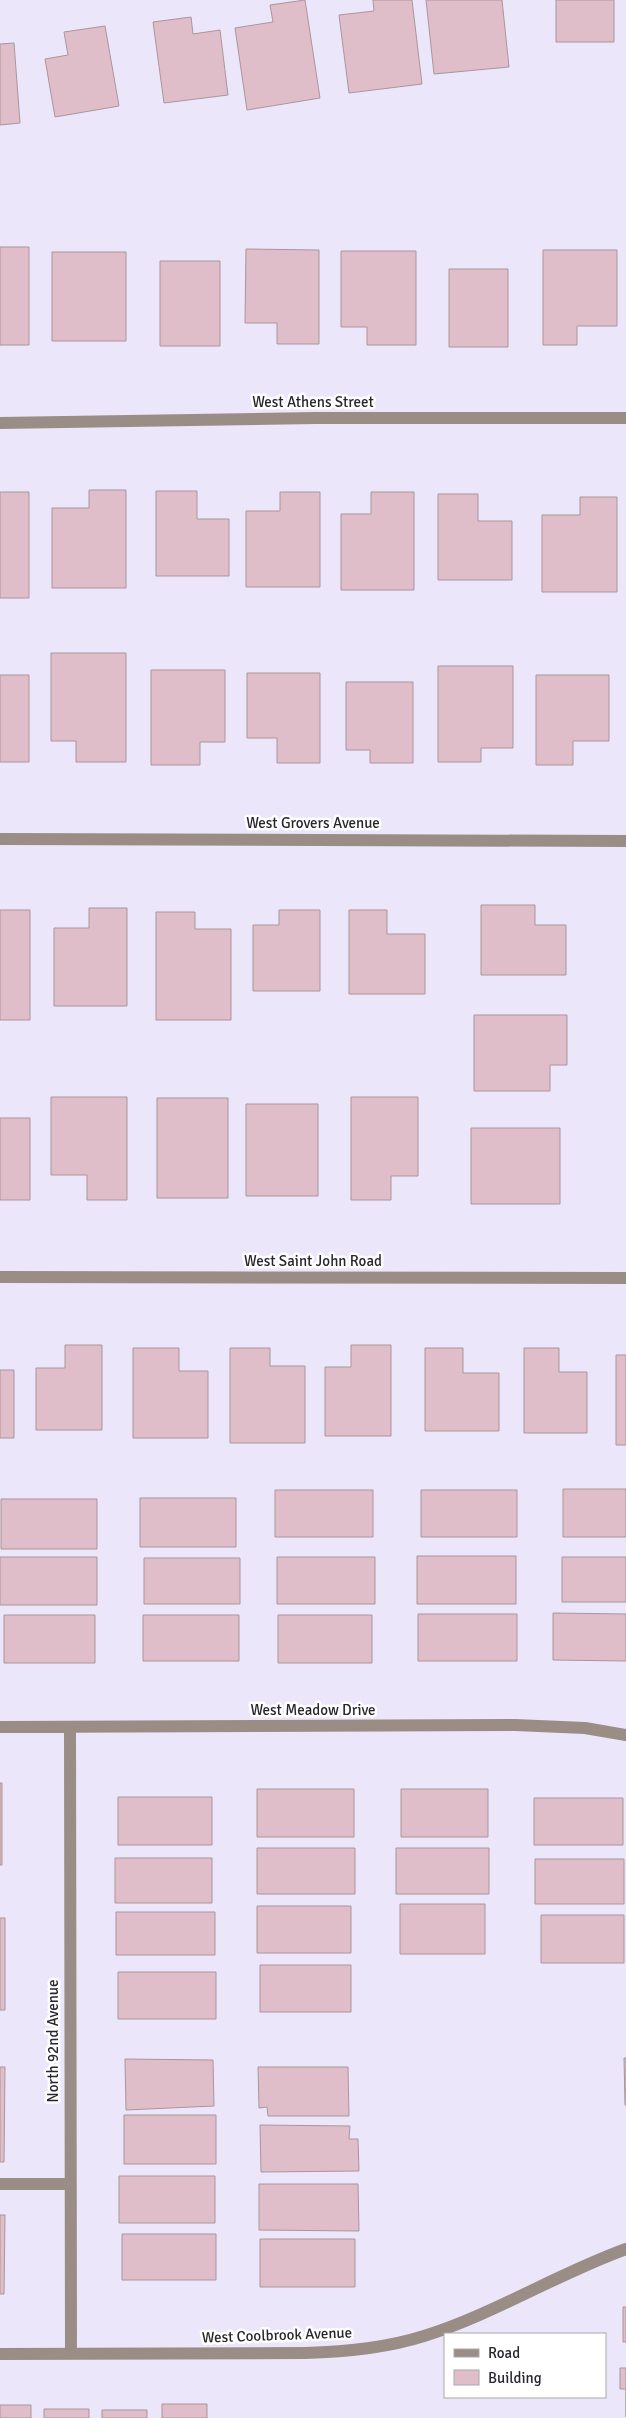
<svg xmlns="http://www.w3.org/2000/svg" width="626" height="2418" viewBox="0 0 626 2418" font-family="Signika,sans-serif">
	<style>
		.building { fill: #e0bec9; stroke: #ab959c }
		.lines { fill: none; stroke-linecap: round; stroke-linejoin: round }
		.minor { stroke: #9a8d86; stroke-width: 12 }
		.labels { text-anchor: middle; stroke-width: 5; stroke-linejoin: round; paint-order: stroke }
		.street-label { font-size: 15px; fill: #28262d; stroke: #fff }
	</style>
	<rect width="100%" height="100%" fill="#ebe6fa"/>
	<path class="building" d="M 305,0 L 320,98 L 247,110 L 235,28 L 273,22 L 270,5 Z
		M 373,0 L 412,0 L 422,84 L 349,93 L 339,15 L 374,11 Z
		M 426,0 L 502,0 L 509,67 L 434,74 Z
		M 556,0 L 614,0 L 614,42 L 556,42 Z
		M 191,17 L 193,34 L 220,30 L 228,95 L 164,103 L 153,22 Z
		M 105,26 L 119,106 L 55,117 L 45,59 L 68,55 L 64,32 Z
		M 14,43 L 20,123 L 0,125 L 0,44 Z
		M 0,247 L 29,247 L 29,345 L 0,345 Z
		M 246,249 L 319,250 L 319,344 L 277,344 L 277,323 L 245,323 Z
		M 543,250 L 617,250 L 617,326 L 577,326 L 577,345 L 543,345 Z
		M 341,251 L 416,251 L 416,345 L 367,345 L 367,327 L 341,327 Z
		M 52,252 L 126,252 L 126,341 L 52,341 Z
		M 160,261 L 220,261 L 220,346 L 160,346 Z
		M 449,269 L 508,269 L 508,347 L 449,347 Z
		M 89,490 L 126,490 L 126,588 L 52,588 L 52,508 L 89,508 Z
		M 156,491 L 197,491 L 197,519 L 229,519 L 229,576 L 156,576 Z
		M 0,492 L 29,492 L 29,598 L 0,598 Z
		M 280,492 L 320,492 L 320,587 L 246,587 L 246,511 L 280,511 Z
		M 371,492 L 414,492 L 414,590 L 341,590 L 341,514 L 371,514 Z
		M 438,494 L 478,494 L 478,521 L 512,521 L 512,580 L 438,580 Z
		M 580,497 L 617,497 L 617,592 L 542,592 L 542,515 L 580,515 Z
		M 51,653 L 126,653 L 126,762 L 76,762 L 76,741 L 51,741 Z
		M 438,666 L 513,666 L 513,748 L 481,748 L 481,762 L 438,762 Z
		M 151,670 L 225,670 L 225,742 L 200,742 L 200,765 L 151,765 Z
		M 247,673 L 320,673 L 320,763 L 277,763 L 277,738 L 247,738 Z
		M 0,675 L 29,675 L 29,762 L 0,762 Z
		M 536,675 L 609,675 L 609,741 L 573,741 L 573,765 L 536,765 Z
		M 346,682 L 413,682 L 413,763 L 370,763 L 370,750 L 346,750 Z
		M 481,905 L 535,905 L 535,925 L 566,925 L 566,975 L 481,975 Z
		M 89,908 L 127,908 L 127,1006 L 54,1006 L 54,928 L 89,928 Z
		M 0,910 L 30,910 L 30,1020 L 0,1020 Z
		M 279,910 L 320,910 L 320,991 L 253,991 L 253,925 L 279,925 Z
		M 349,910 L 387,910 L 387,934 L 425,934 L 425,994 L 349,994 Z
		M 156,912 L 195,912 L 195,929 L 231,929 L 231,1020 L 156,1020 Z
		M 474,1015 L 567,1015 L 567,1065 L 550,1065 L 550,1091 L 474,1091 Z
		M 51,1097 L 127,1097 L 127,1200 L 87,1200 L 87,1175 L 51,1175 Z
		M 351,1097 L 418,1097 L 418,1176 L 391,1176 L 391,1200 L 351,1200 Z
		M 157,1098 L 228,1098 L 228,1198 L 157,1198 Z
		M 246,1104 L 318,1104 L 318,1196 L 246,1196 Z
		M 0,1118 L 30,1118 L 30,1200 L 0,1200 Z
		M 471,1128 L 560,1128 L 560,1204 L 471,1204 Z
		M 65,1345 L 102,1345 L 102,1430 L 36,1430 L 36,1368 L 65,1368 Z
		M 351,1345 L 391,1345 L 391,1436 L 325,1436 L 325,1367 L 351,1367 Z
		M 133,1348 L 179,1348 L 179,1371 L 208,1371 L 208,1438 L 133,1438 Z
		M 230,1348 L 270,1348 L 270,1366 L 305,1366 L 305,1443 L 230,1443 Z
		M 425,1348 L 463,1348 L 463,1373 L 499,1373 L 499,1431 L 425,1431 Z
		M 524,1348 L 559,1348 L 559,1372 L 587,1372 L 587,1433 L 524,1433 Z
		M 616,1355 L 626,1355 L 626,1445 L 616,1445 Z
		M 0,1370 L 14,1370 L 14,1438 L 0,1438 Z
		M 563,1489 L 626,1489 L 626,1537 L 563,1537 Z
		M 275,1490 L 373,1490 L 373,1537 L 275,1537 Z
		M 421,1490 L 517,1490 L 517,1537 L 421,1537 Z
		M 140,1498 L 236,1498 L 236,1547 L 140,1547 Z
		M 1,1499 L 97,1499 L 97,1549 L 1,1549 Z
		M 417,1556 L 516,1556 L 516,1604 L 417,1604 Z
		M 0,1557 L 97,1557 L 97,1605 L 0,1605 Z
		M 277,1557 L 375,1557 L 375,1604 L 277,1604 Z
		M 562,1557 L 626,1557 L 626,1602 L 562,1602 Z
		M 144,1558 L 240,1558 L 240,1604 L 144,1604 Z
		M 553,1613 L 626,1614 L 626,1661 L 553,1660 Z
		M 418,1614 L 517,1614 L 517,1661 L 418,1661 Z
		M 4,1615 L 95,1615 L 95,1663 L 4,1663 Z
		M 143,1615 L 239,1615 L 239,1661 L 143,1661 Z
		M 278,1615 L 372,1615 L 372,1663 L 278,1663 Z
		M 0,1783 L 2,1783 L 2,1865 L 0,1865 Z
		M 257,1789 L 354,1789 L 354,1837 L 257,1837 Z
		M 401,1789 L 488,1789 L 488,1837 L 401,1837 Z
		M 118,1797 L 212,1797 L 212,1845 L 118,1845 Z
		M 534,1798 L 623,1798 L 623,1845 L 534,1845 Z
		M 257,1848 L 355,1848 L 355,1894 L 257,1894 Z
		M 396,1848 L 489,1848 L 489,1894 L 396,1894 Z
		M 115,1858 L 212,1858 L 212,1903 L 115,1903 Z
		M 535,1859 L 624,1859 L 624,1904 L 535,1904 Z
		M 400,1904 L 485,1904 L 485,1954 L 400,1954 Z
		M 257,1906 L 351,1906 L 351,1953 L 257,1953 Z
		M 116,1912 L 215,1912 L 215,1955 L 116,1955 Z
		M 541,1915 L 624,1915 L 624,1963 L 541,1963 Z
		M 0,1918 L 5,1918 L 5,2010 L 0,2010 Z
		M 260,1965 L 351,1965 L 351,2012 L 260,2012 Z
		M 118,1972 L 216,1972 L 216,2019 L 118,2019 Z
		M 624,2058 L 626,2058 L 626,2105 L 625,2105 Z
		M 125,2059 L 213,2060 L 214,2106 L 126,2110 Z
		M 0,2067 L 5,2067 L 4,2162 L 0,2162 Z
		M 258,2067 L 348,2067 L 349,2116 L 268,2116 L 267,2107 L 259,2108 Z
		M 124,2115 L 216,2115 L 216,2164 L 124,2164 Z
		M 260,2125 L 350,2126 L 349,2139 L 358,2139 L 359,2171 L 261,2172 Z
		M 119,2176 L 215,2176 L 215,2223 L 119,2223 Z
		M 259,2184 L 358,2184 L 359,2231 L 259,2230 Z
		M 0,2215 L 5,2215 L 4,2294 L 0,2294 Z
		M 122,2234 L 216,2234 L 216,2280 L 122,2280 Z
		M 260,2239 L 355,2239 L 355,2287 L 260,2287 Z
		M 623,2307 L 626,2307 L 626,2342 L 623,2342 Z
		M 620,2368 L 626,2368 L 626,2417 L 626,2389 L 620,2389 Z
		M 162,2404 L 207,2404 L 207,2418 L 162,2418 Z
		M 0,2405 L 31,2405 L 31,2418 L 0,2418 Z
		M 44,2409 L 89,2409 L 89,2418 L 44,2418 Z
		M 102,2410 L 147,2410 L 147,2418 L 102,2418 Z"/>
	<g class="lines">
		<path class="minor" d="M 0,423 L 316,418 L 626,418
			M 0,839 L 626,841
			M 0,1277 L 626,1278
			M 0,1727 L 515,1725 L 585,1728 L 626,1735
			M 70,1727 L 71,2354
			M 0,2184 L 70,2184
			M 0,2354 L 305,2353 C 345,2352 386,2348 424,2336 C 494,2314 557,2274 626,2249"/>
	</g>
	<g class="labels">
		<g class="street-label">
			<text x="313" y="407">West Athens Street</text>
			<text x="313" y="828">West Grovers Avenue</text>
			<text x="313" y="1266">West Saint John Road</text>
			<text x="313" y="1715">West Meadow Drive</text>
			<text transform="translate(53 2041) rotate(-90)" y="5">North 92nd Avenue</text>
			<text transform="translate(277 2335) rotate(-2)" y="5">West Coolbrook Avenue</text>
		</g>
	</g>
	<rect x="444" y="2333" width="162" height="65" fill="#ffffff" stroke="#a9a8ab"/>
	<rect x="454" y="2349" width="25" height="8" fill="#9a8d86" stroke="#a9a8ab"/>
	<text x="488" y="2358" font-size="15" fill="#28262d">Road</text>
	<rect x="454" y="2370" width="25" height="15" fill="#e0bec9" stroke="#a9a8ab"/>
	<text x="488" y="2383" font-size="15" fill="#28262d">Building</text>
</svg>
